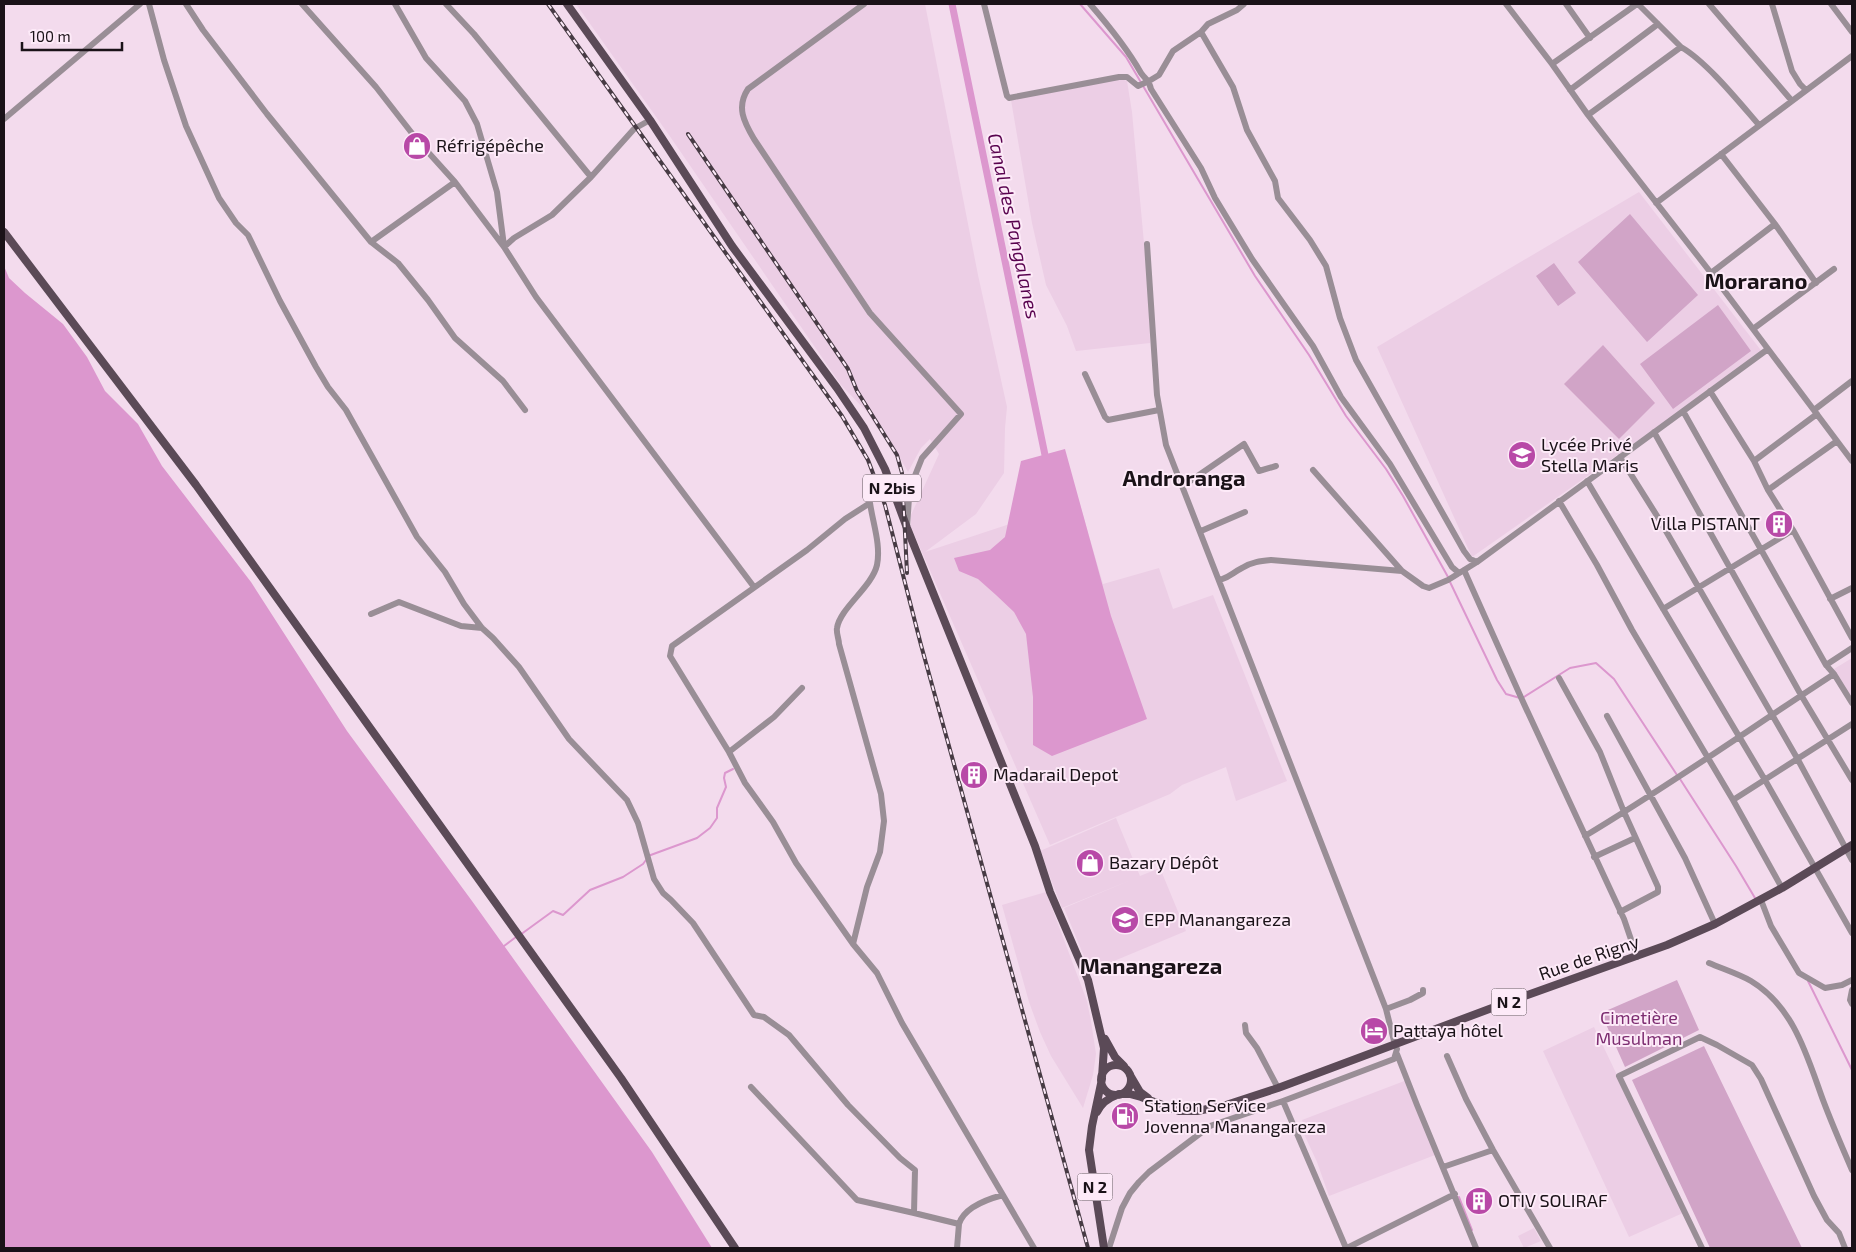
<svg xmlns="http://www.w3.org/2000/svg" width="1856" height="1252" viewBox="0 0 1856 1252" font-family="'Exo 2',sans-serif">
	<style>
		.built { fill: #eccee5 }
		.green { fill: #d1a4c7 }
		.water { fill: #dc97ce }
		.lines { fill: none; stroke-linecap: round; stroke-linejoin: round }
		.stream { stroke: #dc97ce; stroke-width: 2 }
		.canal { stroke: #dc97ce; stroke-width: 7 }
		.minor { stroke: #998e96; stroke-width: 6 }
		.major { stroke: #5b4a57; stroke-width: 8 }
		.rail-casing { stroke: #473b44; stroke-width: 4 }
		.rail { stroke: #fdeaf8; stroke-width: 2; stroke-dasharray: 5.5; stroke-linecap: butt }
		.labels { text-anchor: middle; stroke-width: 4; stroke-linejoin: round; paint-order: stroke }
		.shield { fill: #fdeaf8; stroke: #5e535b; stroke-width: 1 }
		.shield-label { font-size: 16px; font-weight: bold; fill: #1a1218 }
		.poi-label { font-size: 18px; fill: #1a1218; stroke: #fdeaf8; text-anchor: start }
		.street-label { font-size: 18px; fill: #1a1218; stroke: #fdeaf8 }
		.park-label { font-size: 18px; fill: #7d2d71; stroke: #fdeaf8 }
		.water-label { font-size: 19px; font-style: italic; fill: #59034f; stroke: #fdeaf8 }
		.district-label { font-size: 22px; font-weight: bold; fill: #1a1218; stroke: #fdeaf8 }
	</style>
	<rect width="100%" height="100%" fill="#f3dbed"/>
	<path class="built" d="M 576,4 L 925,4 L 978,275 L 1007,407 L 1005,428 L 1004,473 L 976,514 L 925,552 L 1079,501 L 1103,584 L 1159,568 L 1173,609 L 1213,595 L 1287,781 L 1236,801 L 1226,767 L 1182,785 L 1170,794 L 1050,845 L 911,527 L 911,515 L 939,454 L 930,439 L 921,448 L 908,472 L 882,426 L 877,428 L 867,412 L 841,385 L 669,135 Z
		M 1121,79 L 1127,81 L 1132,112 L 1149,298 L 1150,343 L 1076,351 L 1067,326 L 1046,285 L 1032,223 L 1011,100 Z
		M 1639,192 L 1763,353 L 1472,557 L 1377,347 Z
		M 1852,658 L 1852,705 L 1834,669 Z
		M 1116,818 L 1140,876 L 1160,868 L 1186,931 L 1090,971 L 1064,908 L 1131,880 L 1062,908 L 1040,851 Z
		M 1046,892 L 1087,1001 L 1091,1021 L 1096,1054 L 1093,1075 L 1083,1108 L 1051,1056 L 1040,1032 L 1029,1002 L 1002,905 Z
		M 1594,1027 L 1683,1213 L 1629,1237 L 1543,1051 Z
		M 1407,1080 L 1435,1155 L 1329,1196 L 1317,1162 L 1304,1134 L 1306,1131 L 1302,1120 Z
		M 1534,1228 L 1541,1241 L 1524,1248 L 1518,1236 Z"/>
	<path class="green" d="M 1630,214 L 1698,295 L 1647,342 L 1578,262 Z
		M 1554,263 L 1576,293 L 1558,306 L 1536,276 Z
		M 1718,305 L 1751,351 L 1673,409 L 1640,364 Z
		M 1603,345 L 1655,403 L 1619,439 L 1564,384 Z
		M 1677,980 L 1699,1030 L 1625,1067 L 1601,1013 Z
		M 1704,1046 L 1802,1248 L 1710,1248 L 1632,1080 Z"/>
	<path class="water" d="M 4,266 L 9,278 L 25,293 L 63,324 L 87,357 L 105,391 L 138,424 L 162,466 L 251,582 L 347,731 L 472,901 L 652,1152 L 712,1248 L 4,1248 Z
		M 1065,449 L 1111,616 L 1147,719 L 1052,756 L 1033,745 L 1033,697 L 1026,634 L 1014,612 L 996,595 L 978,579 L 959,571 L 954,558 L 990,550 L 1005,537 L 1021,461 Z"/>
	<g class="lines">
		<path class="stream" d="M 1080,4 L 1126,57 L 1255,276 L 1309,355 L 1346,416 L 1386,469 L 1403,496 L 1448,577
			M 1450,582 L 1497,680 L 1506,694 L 1520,698
			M 1524,697 L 1570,668 L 1596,663 L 1614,679 L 1677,775
			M 1680,779 L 1736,866 L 1755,898
			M 648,856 L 697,838 L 710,828 L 717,818 L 717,808 L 726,787 L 724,778 L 725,773 L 733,769
			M 520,935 L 553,911 L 563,915 L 590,890 L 623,877 L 643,864 L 646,860
			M 504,946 L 516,937
			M 1808,981 L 1852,1070
			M 1459,1197 L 1472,1230"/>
		<path class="canal" d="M 952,4 L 1045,455"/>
		<path class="minor" d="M 149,4 L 164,60 L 186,126 L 219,198 L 236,223 L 248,235 L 280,301 L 316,367 L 328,387 L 346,410 L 417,537 L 445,572 L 464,604 L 482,628 L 493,638 L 519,667 L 569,739 L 627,800 L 638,823 L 654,879 L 663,893 L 671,900 L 693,923 L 754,1015 L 764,1017 L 789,1035 L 848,1105 L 900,1158 L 915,1170 L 914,1213 L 959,1224 C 964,1207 988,1199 1003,1195
			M 186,4 L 203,30 L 267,114 L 371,242 L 398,263 L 428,300 L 455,338 L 503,381 L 525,410
			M 302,4 L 376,87 L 418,141 L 455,182 L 504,247 L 536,297 L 754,587
			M 395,4 L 426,58 L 465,101 L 477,124 L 497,192 L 504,246
			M 446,4 L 474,34 L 591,177
			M 864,4 L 748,89 C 736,107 744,122 754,139 L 870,313 L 961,414 L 922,458 L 912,483 L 909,498 L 907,527
			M 984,4 L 1007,96 L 1009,98 L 1119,77 L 1127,77 L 1138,86 L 1149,81 L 1159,75 L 1173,51 L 1201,32 L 1208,24 L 1237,10 L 1244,4
			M 1090,4 C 1109,26 1127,48 1141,73 C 1146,80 1149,80 1151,89 L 1201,168 L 1215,198 L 1252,259 L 1313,346 L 1341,397 L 1390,464 L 1452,567 L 1459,573
			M 1506,4 L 1552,64 L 1588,115 L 1711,273 L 1852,461
			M 1566,4 L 1590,38
			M 1709,4 L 1792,101
			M 1772,4 L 1792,71 L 1800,84 L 1806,90
			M 1831,4 L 1852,32
			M 1201,32 L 1233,87 L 1247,130 L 1275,181 L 1278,198 L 1310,240 L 1326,266 L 1340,318 L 1356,360 L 1464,551 L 1470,559 L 1477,562
			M 1681,47 C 1707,62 1739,102 1759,125
			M 1552,64 L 1637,4
			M 1570,90 L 1658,24
			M 1588,115 L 1681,47 L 1638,4
			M 4,119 L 140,4
			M 1721,154 L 1775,224 L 1816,283
			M 1656,203 L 1852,56
			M 371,242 L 455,182
			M 1147,244 L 1157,395 L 1166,445 L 1386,1009 L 1395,1045
			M 504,247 L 514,238 L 552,215 L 591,177 L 634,129 L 650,120
			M 1711,273 L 1775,224
			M 1753,329 L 1834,269
			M 1085,374 L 1105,417 L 1108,420 L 1159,410
			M 1710,391 L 1754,461 L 1768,490 L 1793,530 L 1852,638
			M 1814,410 L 1852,381
			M 1683,411 L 1826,665 L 1834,674 L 1852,703
			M 1654,432 L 1801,695 L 1852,780
			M 1620,457 L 1659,519 L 1797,758 L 1852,860
			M 1754,461 L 1817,414
			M 1313,470 L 1402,571
			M 1587,481 L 1765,780 L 1852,933
			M 1183,486 L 1244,444 L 1259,471 L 1276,466
			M 1768,490 L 1837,441
			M 1559,501 L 1597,565 L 1632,630 L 1733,800 L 1782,888
			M 1201,531 L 1245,512
			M 1464,570 L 1524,704 L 1624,919 L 1637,957
			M 1220,580 C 1232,576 1232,573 1242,568 C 1251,562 1261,561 1271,560 L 1402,571 L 1423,586 L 1429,588 L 1448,580 L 1477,562 L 1768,349
			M 1830,599 L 1852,588
			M 1663,609 L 1793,530
			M 371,614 L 399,602 L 461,626 L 482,628
			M 1826,665 L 1852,648
			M 1559,678 L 1600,752 L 1624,812 L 1658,887 L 1658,892 L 1620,912
			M 1607,716 L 1685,858 L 1715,924
			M 729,752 L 774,717 L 802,688
			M 1733,800 L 1852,724
			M 1585,836 C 1670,785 1751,728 1834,674
			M 1594,857 L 1635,838
			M 1761,900 L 1771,926 L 1799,973 L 1825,988 L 1842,985 L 1852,980
			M 853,944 L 867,887 L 880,852 L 884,821 L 881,794 L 839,644 C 839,639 836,633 837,628 C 840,608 872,587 877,565 C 881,545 873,524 870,503 L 845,519 L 807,550 L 672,646 L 670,656 L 729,752 L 745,783 L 773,822 L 796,863 L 853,944 L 877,973 L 902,1023 L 1034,1248
			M 1709,963 C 1723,969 1739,974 1751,981 C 1794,1007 1807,1056 1823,1100 C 1832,1124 1842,1147 1852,1170
			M 1852,990 L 1850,1000 L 1852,1004
			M 1386,1009 L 1410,1000 L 1423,993 L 1423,990
			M 1245,1025 L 1246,1033 L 1257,1048 L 1278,1088
			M 1397,1054 L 1417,1105 L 1476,1248
			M 1447,1056 L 1466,1099 L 1493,1150 L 1550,1248
			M 751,1087 L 857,1200 L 914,1213
			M 1283,1101 L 1346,1248
			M 1443,1167 L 1493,1150
			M 957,1248 L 959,1224
			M 1109,1248 L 1122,1208 L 1130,1193 L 1139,1182 L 1149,1172 L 1210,1126 L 1283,1101 L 1394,1059 L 1397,1049
			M 1347,1248 L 1455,1194
			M 1702,1248 L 1619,1076 L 1700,1037 L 1717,1045 L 1752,1065 L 1761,1079 L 1814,1196 L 1827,1220 L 1839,1233 L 1845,1248"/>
		<path class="major" d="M 567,4 L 650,120 L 732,246 L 837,388 L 864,428 L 885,469 L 907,528 L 1035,846 L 1050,892 L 1088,980 L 1104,1048 L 1102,1077
			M 4,232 L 196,485 L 621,1078 L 735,1248
			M 1105,1039 L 1115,1057 L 1124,1066
			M1101 1080a15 15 0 1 1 30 0a15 15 0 1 1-30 0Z
			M 1130,1075 L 1140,1092 L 1148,1098
			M 1102,1079 L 1092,1126 L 1089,1150 L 1104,1248
			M 1119,1094 L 1130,1094 L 1141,1097 L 1179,1111 L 1197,1111 L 1223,1106 L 1278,1088 L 1508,1002 L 1667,945 L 1715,924 L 1782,888 L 1852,845
			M 1097,1112 C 1101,1104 1108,1098 1117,1095"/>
		<defs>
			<path id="rail" d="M 548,4 L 842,416 L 868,460 L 885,505 L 921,645 L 1088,1248
				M 688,134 L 848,369 L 857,391 L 897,455 L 902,473 L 907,573"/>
		</defs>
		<use href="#rail" class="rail-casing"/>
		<use href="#rail" class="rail"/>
	</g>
	<defs>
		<symbol id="shop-disc" viewBox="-11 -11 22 22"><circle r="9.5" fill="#b849a7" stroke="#fdeaf8"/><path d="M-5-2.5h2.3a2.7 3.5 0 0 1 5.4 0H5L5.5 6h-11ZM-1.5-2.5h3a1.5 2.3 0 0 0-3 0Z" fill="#fff"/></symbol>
		<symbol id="school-disc" viewBox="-11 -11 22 22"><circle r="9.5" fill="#b849a7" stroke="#fdeaf8"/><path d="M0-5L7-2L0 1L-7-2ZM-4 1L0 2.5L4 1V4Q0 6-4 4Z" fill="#fff"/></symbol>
		<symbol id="building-disc" viewBox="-11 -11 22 22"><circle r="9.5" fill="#b849a7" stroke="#fdeaf8"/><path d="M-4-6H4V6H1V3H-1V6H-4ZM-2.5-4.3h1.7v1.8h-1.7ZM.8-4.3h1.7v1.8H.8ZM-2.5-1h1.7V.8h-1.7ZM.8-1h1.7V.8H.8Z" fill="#fff"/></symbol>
		<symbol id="hotel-disc" viewBox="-11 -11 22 22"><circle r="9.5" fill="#b849a7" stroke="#fdeaf8"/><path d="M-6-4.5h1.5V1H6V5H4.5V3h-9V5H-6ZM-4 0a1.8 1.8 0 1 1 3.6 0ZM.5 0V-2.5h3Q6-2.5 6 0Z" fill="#fff"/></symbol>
		<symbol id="fuel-disc" viewBox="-11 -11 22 22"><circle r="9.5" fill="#b849a7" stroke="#fdeaf8"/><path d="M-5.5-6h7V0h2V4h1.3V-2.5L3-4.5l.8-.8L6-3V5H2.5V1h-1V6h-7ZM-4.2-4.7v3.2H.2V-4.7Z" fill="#fff"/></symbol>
	</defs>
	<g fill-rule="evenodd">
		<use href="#shop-disc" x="401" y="130" width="32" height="32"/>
		<use href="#school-disc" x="1506" y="439" width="32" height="32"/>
		<use href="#building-disc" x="1763" y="508" width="32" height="32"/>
		<use href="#building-disc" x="958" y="759" width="32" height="32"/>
		<use href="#shop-disc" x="1074" y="847" width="32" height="32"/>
		<use href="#school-disc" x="1109" y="904" width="32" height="32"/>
		<use href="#hotel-disc" x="1358" y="1015" width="32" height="32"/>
		<use href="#fuel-disc" x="1109" y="1100" width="32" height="32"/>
		<use href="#building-disc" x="1463" y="1185" width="32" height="32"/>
	</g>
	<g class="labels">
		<g class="shield">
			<rect x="863" y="474.5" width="58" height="27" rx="4"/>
			<rect x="1491.5" y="988.5" width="35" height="27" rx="4"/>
			<rect x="1077.5" y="1173.5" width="35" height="27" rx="4"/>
		</g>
		<g class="shield-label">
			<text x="892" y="494">N 2bis</text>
			<text x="1509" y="1008">N 2</text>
			<text x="1095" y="1193">N 2</text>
		</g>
		<g class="poi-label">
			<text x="436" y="152">Réfrigépêche</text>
			<text x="1541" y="451">Lycée Privé<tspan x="1541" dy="21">Stella Maris</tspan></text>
			<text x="1760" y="530" text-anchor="end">Villa PISTANT</text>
			<text x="993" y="781">Madarail Depot</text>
			<text x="1109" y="869">Bazary Dépôt</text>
			<text x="1144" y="926">EPP Manangareza</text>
			<text x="1393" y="1037">Pattaya hôtel</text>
			<text x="1144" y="1112">Station Service<tspan x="1144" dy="21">Jovenna Manangareza</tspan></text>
			<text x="1498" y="1207">OTIV SOLIRAF</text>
		</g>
		<g class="street-label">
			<text transform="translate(1589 958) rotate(-19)" y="6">Rue de Rigny</text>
		</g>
		<g class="park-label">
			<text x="1639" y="1024">Cimetière<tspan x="1639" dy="21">Musulman</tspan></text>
		</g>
		<g class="water-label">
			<text transform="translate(1014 226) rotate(78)" y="7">Canal des Pangalanes</text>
		</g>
		<g class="district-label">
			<text x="1756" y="289">Morarano</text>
			<text x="1184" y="486">Androranga</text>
			<text x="1151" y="974">Manangareza</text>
		</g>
	</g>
	<rect width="1856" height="1252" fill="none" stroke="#1a1218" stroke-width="10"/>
	<path d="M22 42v8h100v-8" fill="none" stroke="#1a1218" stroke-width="2.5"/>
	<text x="30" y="42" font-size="15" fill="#1a1218" stroke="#fdeaf8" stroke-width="4" paint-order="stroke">100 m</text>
</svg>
